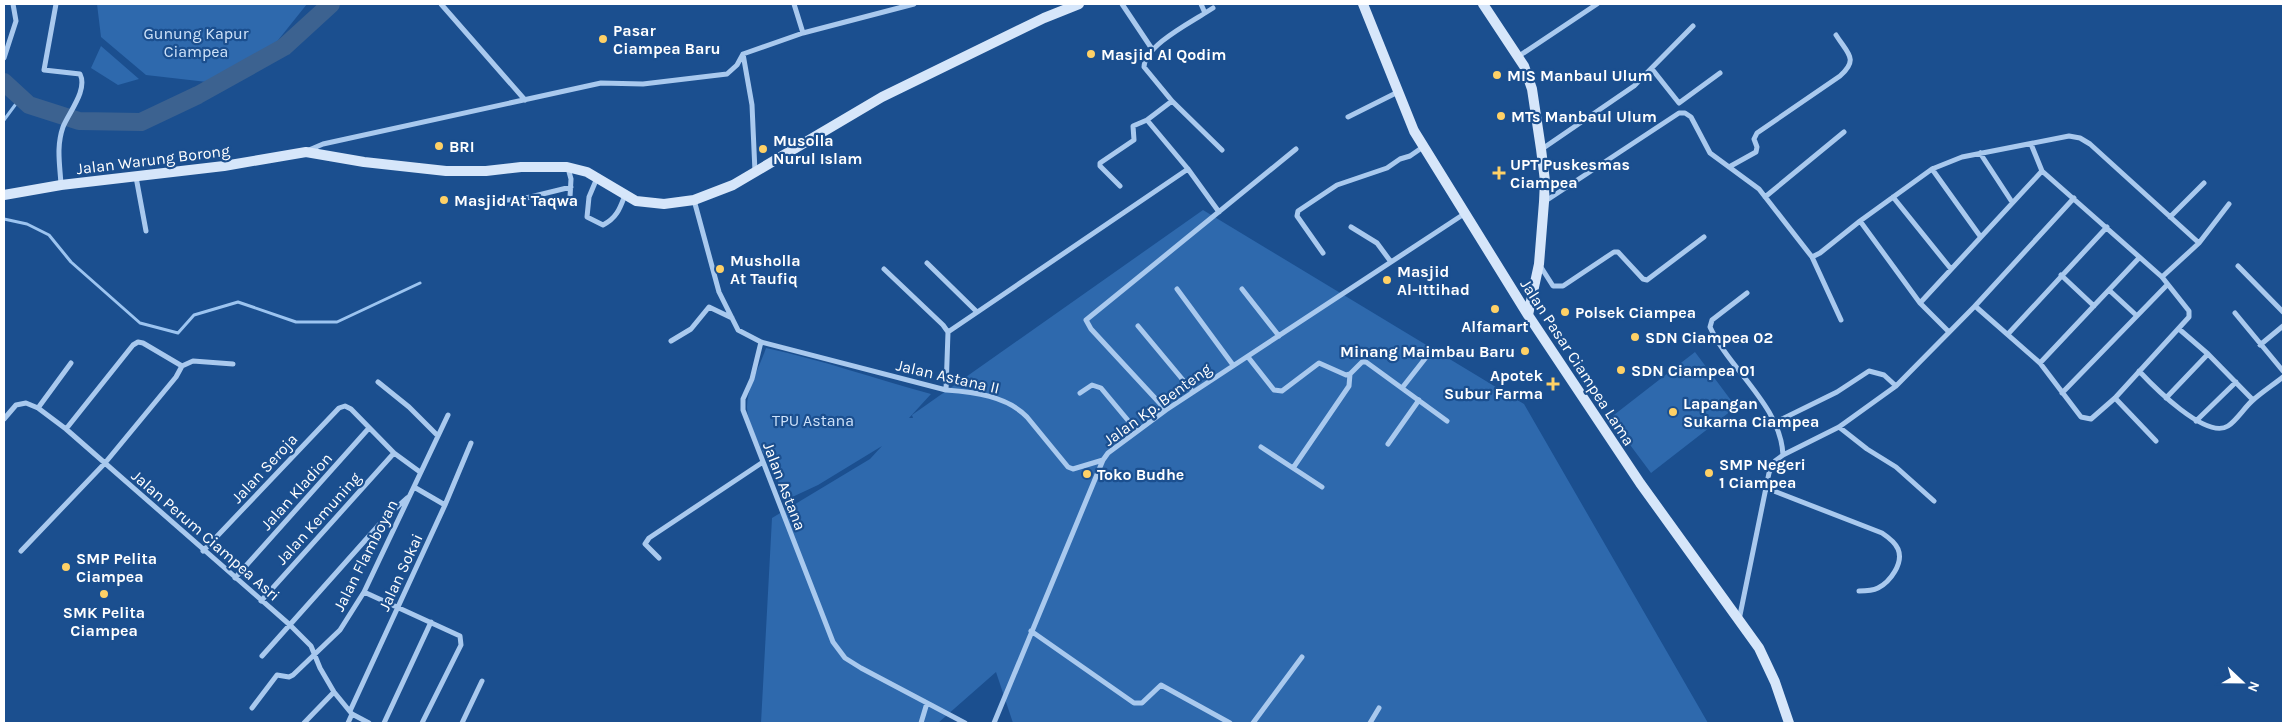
<svg xmlns="http://www.w3.org/2000/svg" width="2287" height="727" viewBox="0 0 2287 727" font-family="Karla,sans-serif">
	<style>
		.green { fill: #2e69ad }
		.lines { fill: none; stroke-linecap: round; stroke-linejoin: round }
		.stream { stroke: #9cc4f0; stroke-width: 3 }
		.river { stroke: #3c6290; stroke-width: 18 }
		.street { stroke: #a9c9ee; stroke-width: 5 }
		.secondary { stroke: #d6e6fa; stroke-width: 10 }
		.poi-dot { fill: #ffd166; stroke: #1b4f8f; stroke-width: 2 }
		.labels { text-anchor: middle; stroke-width: 4.5; stroke-linejoin: round; paint-order: stroke }
		.poi-label { font-size: 16px; font-weight: bold; fill: #fff; stroke: #1b4f8f; text-anchor: start }
		.park-label { font-size: 16px; fill: #cfe3fa; stroke: #1b4f8f }
		.street-label { font-size: 16px; fill: #fff; stroke: #1b4f8f }
	</style>
	<rect width="100%" height="100%" fill="#1b4f8f"/>
	<path class="green" d="M 97,4 L 307,4 L 263,59 L 207,82 L 146,75 L 101,37 Z
		M 101,46 L 139,79 L 118,85 L 91,68 Z
		M 1203,210 L 1524,404 L 1708,723 L 1013,723 L 996,672 L 938,723 L 761,723 L 772,518 L 870,459 L 882,446 L 818,485 L 788,499 C 777,479 747,428 747,407 C 747,388 760,366 766,348 C 822,360 876,379 931,394 L 909,418 L 913,418 L 912,415 Z
		M 1695,352 L 1736,407 L 1651,473 L 1610,418 Z"/>
	<g class="lines">
		<path class="stream" d="M 4,120 L 21,97
			M 4,219 L 27,224 L 49,235 L 71,262 L 140,323 L 178,333 L 194,315 L 238,302 L 296,322 L 337,322 L 420,283"/>
		<path class="river" d="M 4,82 L 29,105 L 79,121 L 141,122 L 198,95 L 284,47 L 331,4"/>
		<path class="street" d="M 56,4 L 44,70 L 80,74 C 88,90 69,112 63,127 C 56,147 60,165 61,185
			M 441,4 L 525,100
			M 794,4 L 803,33
			M 1122,4 L 1152,49
			M 1201,4 L 1205,13 C 1188,24 1145,46 1144,67 L 1172,101 L 1222,150
			M 1205,13 L 1213,8
			M 743,54 L 752,105 L 755,172
			M 1519,56 L 1597,4
			M 4,58 L 16,21 L 13,4
			M 1652,69 L 1679,103 L 1720,73
			M 1348,117 L 1398,92
			M 1147,120 L 1188,169 L 1219,212
			M 1542,149 L 1634,86 L 1693,26
			M 309,150 L 323,144 L 601,83 L 643,84 L 727,74 L 737,65 L 743,54 L 803,33 L 914,4
			M 1980,153 L 2012,202
			M 1729,167 L 1756,152 L 1757,147 L 1754,139 L 1757,133 L 1840,76 C 1859,59 1848,54 1836,35
			M 568,168 L 571,179 L 570,197
			M 1932,169 L 1980,236
			M 136,177 L 146,231
			M 597,178 L 589,197 L 587,217 L 603,225 C 617,218 620,208 625,195
			M 1120,186 L 1100,166 L 1100,163 L 1134,140 L 1133,126 L 1147,120 L 1172,101
			M 1765,197 L 1844,132
			M 1893,197 L 1951,269
			M 470,200 L 518,200 L 571,187
			M 694,200 L 719,292 L 738,330 L 761,342 L 946,390 C 974,392 1007,396 1027,417 L 1068,467 L 1073,469 L 1103,460
			M 1544,202 L 1679,113 L 1685,113 L 1691,117 L 1710,153 L 1759,189 L 1812,257 L 1820,253 L 1860,221 L 1932,169 L 1962,157 L 2069,136 L 2080,138 L 2090,144 L 2199,243 L 2162,277
			M 2170,217 L 2204,183
			M 1860,221 L 1920,303 L 1949,332
			M 1351,227 L 1377,243 L 1391,262
			M 2199,243 L 2229,204
			M 1323,253 L 1297,216 L 1298,211 L 1337,185 L 1387,168 L 1400,159 L 1410,156 L 1423,147
			M 1812,257 L 1841,320
			M 927,263 L 977,312
			M 1539,264 L 1553,286 L 1563,286 L 1614,252 L 1618,252 L 1643,279 L 1647,280 L 1704,237
			M 2238,266 L 2283,312
			M 884,269 L 943,325 L 948,332 L 946,390
			M 2061,275 L 2094,306
			M 1177,289 L 1233,365
			M 1242,289 L 1279,336
			M 2109,290 L 2136,315
			M 1747,293 L 1712,320 L 1710,327 C 1729,369 1781,406 1783,455
			M 1920,303 L 2042,171
			M 1975,306 L 2040,363 L 2081,417 L 2091,419 L 2115,398 L 2189,317 L 2189,311 L 2162,277 L 2042,171 L 2031,144
			M 2235,313 L 2283,371
			M 1138,326 L 1193,392
			M 2179,329 L 2208,354 L 2253,400
			M 948,332 L 1188,169
			M 2008,334 L 2107,227
			M 671,341 L 691,329 L 709,307 L 732,318
			M 761,342 L 752,379 L 743,399 L 743,410 L 833,642 L 845,658 L 861,668 L 965,723
			M 2260,345 L 2283,326
			M 1248,357 L 1274,390 L 1282,391 L 1319,363 L 1346,375 L 1350,374 L 1362,362 L 1366,362 L 1447,421
			M 2040,363 L 2139,258
			M 182,366 L 193,361 L 233,364
			M 2139,371 C 2153,386 2206,440 2228,426 C 2237,420 2244,408 2252,401 C 2262,392 2273,385 2283,377
			M 378,382 L 409,407 L 438,436
			M 1402,388 L 1431,351
			M 1080,393 L 1092,385 L 1101,388 L 1136,430
			M 2062,393 L 2167,285
			M 2115,398 L 2156,441
			M 2166,398 L 2208,354
			M 38,408 L 71,363
			M 1166,410 L 1091,329 L 1086,320 L 1296,149
			M 4,419 L 16,405 L 26,403 L 38,408 L 66,429 L 290,625 L 311,646 L 320,668 L 334,692 L 352,714 L 369,723
			M 2196,421 L 2236,382
			M 1774,423 L 1837,392 L 1869,371 L 1884,375 L 1896,386
			M 1839,427 L 1867,449 L 1896,467 L 1934,501
			M 1388,444 L 1419,400
			M 1261,447 L 1322,487
			M 1293,468 L 1349,386 L 1350,374
			M 414,487 L 445,505
			M 1766,488 L 1882,533 C 1888,537 1895,542 1898,549 C 1904,563 1890,582 1878,588 C 1872,591 1865,591 1859,591
			M 21,551 L 105,463 L 176,377 L 182,366 L 143,343 L 138,342 L 133,345 L 66,429
			M 203,551 L 339,408 L 345,406 L 351,409 L 394,453 L 420,472
			M 659,558 L 645,544 L 649,538 L 763,462
			M 235,578 L 369,428
			M 364,592 L 460,636 L 461,645 L 422,723
			M 261,601 L 394,453
			M 1739,620 L 1769,473 L 1775,461 L 1783,455 L 1839,427 L 1896,386 L 1975,306 L 2074,198
			M 1031,631 L 1134,703 L 1142,703 L 1161,685 L 1230,723
			M 262,656 L 386,517 L 407,498
			M 252,708 L 277,675 L 289,677 L 293,675 L 340,630 L 364,592 L 448,415
			M 350,711 L 445,505 L 471,443
			M 304,723 L 334,692
			M 348,723 L 352,714
			M 384,723 L 431,622
			M 462,723 L 482,681
			M 921,723 L 927,703
			M 994,723 L 1103,460 L 1108,453 L 1166,410 L 1464,214
			M 1253,723 L 1302,657
			M 1370,723 L 1379,708"/>
		<path class="secondary" d="M 1363,4 L 1414,131 L 1528,315 L 1640,483 L 1759,648 L 1775,682 L 1789,723
			M 1483,4 L 1524,66 L 1532,89 L 1541,149 L 1545,181 L 1544,202 L 1539,264 L 1528,315
			M 4,195 L 61,185 L 224,166 L 306,152 L 364,162 L 446,171 L 486,171 L 521,167 L 567,167 L 587,172 L 636,201 L 664,204 L 694,200 L 733,185 L 882,97 L 1044,18 L 1079,4"/>
	</g>
	<g class="poi-dot">
		<circle cx="603" cy="39" r="5"/>
		<circle cx="1091" cy="54" r="5"/>
		<circle cx="1497" cy="75" r="5"/>
		<circle cx="1501" cy="116" r="5"/>
		<circle cx="439" cy="146" r="5"/>
		<circle cx="763" cy="149" r="5"/>
		<path d="M1496.5 165.5h5v5h5v5h-5v5h-5v-5h-5v-5h5z"/>
		<circle cx="444" cy="200" r="5"/>
		<circle cx="720" cy="269" r="5"/>
		<circle cx="1387" cy="280" r="5"/>
		<circle cx="1495" cy="309" r="5"/>
		<circle cx="1565" cy="312" r="5"/>
		<circle cx="1635" cy="337" r="5"/>
		<circle cx="1525" cy="351" r="5"/>
		<circle cx="1621" cy="370" r="5"/>
		<path d="M1550.5 376.5h5v5h5v5h-5v5h-5v-5h-5v-5h5z"/>
		<circle cx="1673" cy="412" r="5"/>
		<circle cx="1709" cy="473" r="5"/>
		<circle cx="1087" cy="474" r="5"/>
		<circle cx="66" cy="567" r="5"/>
		<circle cx="104" cy="594" r="5"/>
	</g>
	<g class="labels">
		<g class="poi-label">
			<text x="613" y="36">Pasar<tspan x="613" dy="18">Ciampea Baru</tspan></text>
			<text x="1101" y="60">Masjid Al Qodim</text>
			<text x="1507" y="81">MIS Manbaul Ulum</text>
			<text x="1511" y="122">MTs Manbaul Ulum</text>
			<text x="773" y="146">Musolla<tspan x="773" dy="18">Nurul Islam</tspan></text>
			<text x="449" y="152">BRI</text>
			<text x="1510" y="170">UPT Puskesmas<tspan x="1510" dy="18">Ciampea</tspan></text>
			<text x="454" y="206">Masjid At Taqwa</text>
			<text x="730" y="266">Musholla<tspan x="730" dy="18">At Taufiq</tspan></text>
			<text x="1397" y="277">Masjid<tspan x="1397" dy="18">Al-Ittihad</tspan></text>
			<text x="1575" y="318">Polsek Ciampea</text>
			<text x="1495" y="332" text-anchor="middle">Alfamart</text>
			<text x="1645" y="343">SDN Ciampea 02</text>
			<text x="1515" y="357" text-anchor="end">Minang Maimbau Baru</text>
			<text x="1631" y="376">SDN Ciampea 01</text>
			<text x="1543" y="381" text-anchor="end">Apotek<tspan x="1543" dy="18">Subur Farma</tspan></text>
			<text x="1683" y="409">Lapangan<tspan x="1683" dy="18">Sukarna Ciampea</tspan></text>
			<text x="1719" y="470">SMP Negeri<tspan x="1719" dy="18">1 Ciampea</tspan></text>
			<text x="1097" y="480">Toko Budhe</text>
			<text x="76" y="564">SMP Pelita<tspan x="76" dy="18">Ciampea</tspan></text>
			<text x="104" y="618" text-anchor="middle">SMK Pelita<tspan x="104" dy="18">Ciampea</tspan></text>
		</g>
		<g class="park-label">
			<text x="196" y="39">Gunung Kapur<tspan x="196" dy="18">Ciampea</tspan></text>
			<text x="813" y="426">TPU Astana</text>
		</g>
		<g class="street-label">
			<text transform="translate(153 159) rotate(-7)" y="6">Jalan Warung Borong</text>
			<text transform="translate(1578 362) rotate(57)" y="6">Jalan Pasar Ciampea Lama</text>
			<text transform="translate(948 376) rotate(13)" y="6">Jalan Astana II</text>
			<text transform="translate(1157 404) rotate(-36)" y="6">Jalan Kp. Benteng</text>
			<text transform="translate(264 468) rotate(-47)" y="6">Jalan Seroja</text>
			<text transform="translate(785 486) rotate(69)" y="6">Jalan Astana</text>
			<text transform="translate(296 491) rotate(-48)" y="6">Jalan Kladion</text>
			<text transform="translate(318 518) rotate(-48)" y="6">Jalan Kemuning</text>
			<text transform="translate(206 535) rotate(41)" y="6">Jalan Perum Ciampea Asri</text>
			<text transform="translate(365 555) rotate(-63)" y="6">Jalan Flamboyan</text>
			<text transform="translate(400 572) rotate(-65)" y="6">Jalan Sokai</text>
		</g>
	</g>
	<rect width="2287" height="727" fill="none" stroke="#ffffff" stroke-width="10"/>
	<g transform="translate(2242 682) rotate(112)" stroke="#1b4f8f" stroke-width="4" paint-order="stroke">
	<path d="M0-4L9 19L0 12L-9 19Z" fill="#ffffff"/>
	<text y="-8" font-size="14" font-weight="bold" text-anchor="middle" fill="#ffffff">N</text>
	</g>
</svg>
